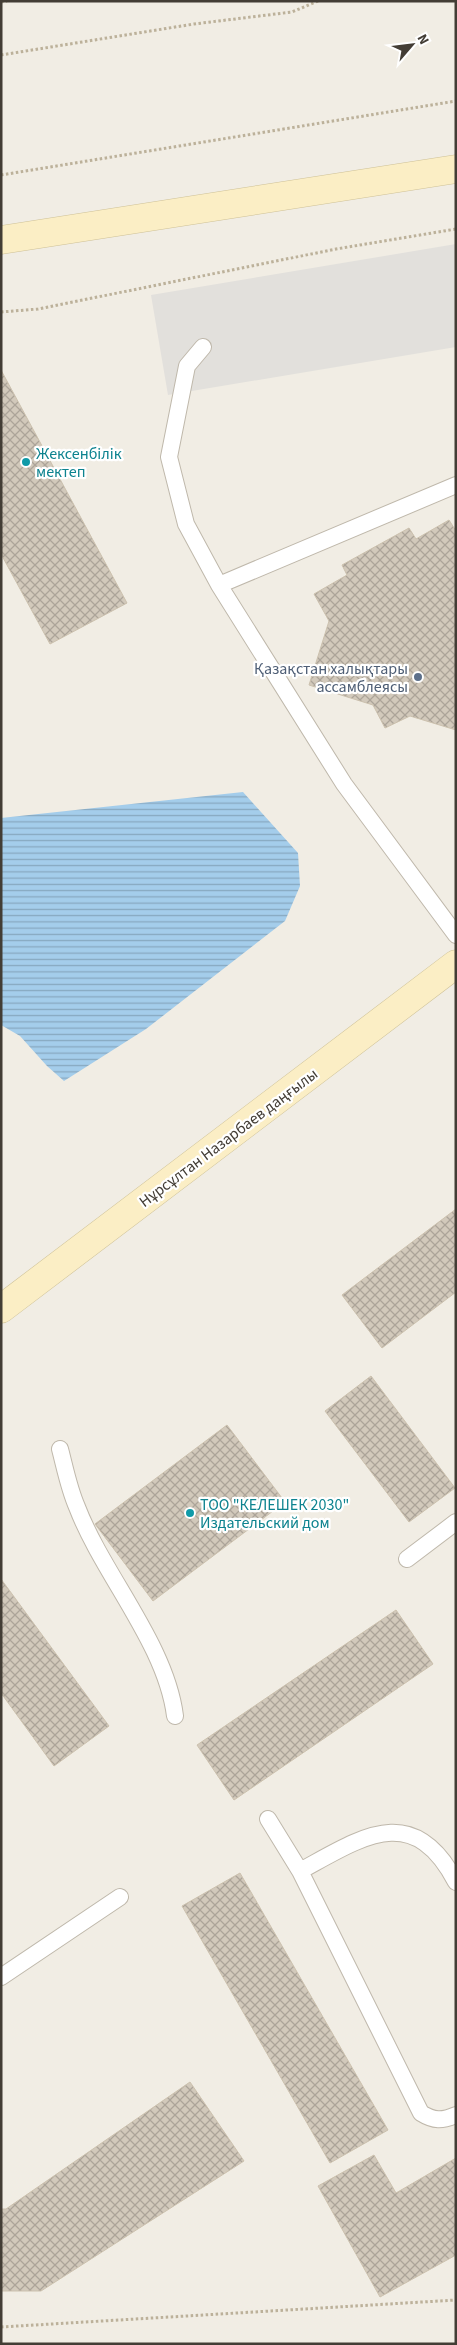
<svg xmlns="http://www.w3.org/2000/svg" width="457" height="2345" viewBox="0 0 457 2345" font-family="'Source Sans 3',sans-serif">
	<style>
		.parking { fill: #e2e0dc }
		.water { fill: url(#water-rules) }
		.building { fill: url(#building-cross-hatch); stroke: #ccc1ae }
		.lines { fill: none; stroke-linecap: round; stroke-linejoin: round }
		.lane-casing { stroke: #bfb8ab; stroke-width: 18 }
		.secondary-casing { stroke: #cec197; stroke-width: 29 }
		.path { stroke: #bcb19a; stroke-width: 3; stroke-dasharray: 2.5 2.5; stroke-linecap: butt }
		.lane { stroke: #fff; stroke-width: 16 }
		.secondary { stroke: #fbeec5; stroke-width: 28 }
		.culture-dot { fill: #0f9aa8; stroke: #fff; stroke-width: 2 }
		.service-dot { fill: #5c6f8a; stroke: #fff; stroke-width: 2 }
		.labels { text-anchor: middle; stroke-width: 4.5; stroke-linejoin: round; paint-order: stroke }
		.culture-label { font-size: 16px; fill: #0d838f; stroke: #fff; text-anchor: start }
		.service-label { font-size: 16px; fill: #4e5e75; stroke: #fff; text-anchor: end }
		.street-label { font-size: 16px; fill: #433d35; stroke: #fff }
	</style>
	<defs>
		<pattern id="water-rules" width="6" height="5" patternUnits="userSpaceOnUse" patternTransform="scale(1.25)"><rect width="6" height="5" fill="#a4cdeb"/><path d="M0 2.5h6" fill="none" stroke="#87a8bf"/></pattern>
		<pattern id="building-cross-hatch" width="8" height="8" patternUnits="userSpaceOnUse" patternTransform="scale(1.25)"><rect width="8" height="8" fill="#d2c9bb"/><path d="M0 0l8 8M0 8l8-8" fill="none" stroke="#aca499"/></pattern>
	</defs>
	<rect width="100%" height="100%" fill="#f1ede4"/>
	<path class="parking" d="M 456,244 L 456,347 L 168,395 L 151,295 Z"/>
	<path class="water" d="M 243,792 L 298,853 L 300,886 L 285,921 L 146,1029 L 64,1081 L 47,1066 L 20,1036 L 1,1025 L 1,818 Z"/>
	<path class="building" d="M 1,370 L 127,603 L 50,644 L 1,554 Z
		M 449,520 L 456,531 L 456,730 L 410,716 L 385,728 L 373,705 L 309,685 L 329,621 L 314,594 L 347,575 L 342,565 L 409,528 L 416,539 Z
		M 456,1209 L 456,1292 L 382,1348 L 342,1295 Z
		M 371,1376 L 455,1488 L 409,1522 L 325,1411 Z
		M 227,1425 L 285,1502 L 153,1601 L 95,1524 Z
		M 1,1579 L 109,1726 L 54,1766 L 1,1693 Z
		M 396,1610 L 433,1664 L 234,1800 L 197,1745 Z
		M 240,1873 L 388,2130 L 330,2163 L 182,1906 Z
		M 190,2082 L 244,2161 L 41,2291 L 1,2291 L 1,2209 L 6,2209 Z
		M 374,2155 L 396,2193 L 456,2158 L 456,2255 L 380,2297 L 318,2186 Z"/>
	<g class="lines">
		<defs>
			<path id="lane" d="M 203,347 L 187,366 L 169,457 L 186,524 L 219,585
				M 456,485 L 219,585 L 344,784 L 456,935
				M 60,1449 C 65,1468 69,1489 77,1507 C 103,1575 166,1644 175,1716
				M 407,1559 L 456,1522
				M 268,1819 L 300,1871 L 421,2113 C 434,2121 442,2121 456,2115
				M 300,1871 C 361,1838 413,1800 456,1882
				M 1,1977 L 120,1897"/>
			<path id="secondary" d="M 1,240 L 456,169
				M 1,1309 L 456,964"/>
		</defs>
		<use href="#lane" class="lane-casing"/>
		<use href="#secondary" class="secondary-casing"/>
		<path class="path" d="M 1,2 L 7,1
			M 1,55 L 194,24 L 292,12 L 318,1
			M 1,175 L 456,101
			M 1,312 L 38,309 L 336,249 L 456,229
			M 1,2327 L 456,2300"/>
		<use href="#lane" class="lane"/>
		<use href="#secondary" class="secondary"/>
	</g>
	<g class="culture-dot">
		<circle cx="26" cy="462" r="5"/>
		<circle cx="190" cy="1513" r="5"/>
	</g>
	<circle class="service-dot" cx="418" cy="677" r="5"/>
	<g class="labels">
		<g class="culture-label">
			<text x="36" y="459">Жексенбілік<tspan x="36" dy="18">мектеп</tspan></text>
			<text x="200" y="1510">ТОО "КЕЛЕШЕК 2030"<tspan x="200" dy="18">Издательский дом</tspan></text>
		</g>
		<g class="service-label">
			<text x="408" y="674">Қазақстан халықтары<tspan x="408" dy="18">ассамблеясы</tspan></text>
		</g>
		<g class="street-label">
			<text transform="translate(228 1137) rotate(-37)" y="6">Нұрсұлтан Назарбаев даңғылы</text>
		</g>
	</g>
	<rect width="457" height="2345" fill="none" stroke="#433d35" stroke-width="5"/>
	<g transform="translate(412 45) rotate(62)" stroke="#ffffff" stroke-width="4" paint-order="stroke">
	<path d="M0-4L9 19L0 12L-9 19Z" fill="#433d35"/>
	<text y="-8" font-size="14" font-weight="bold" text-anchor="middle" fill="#433d35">N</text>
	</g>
</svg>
